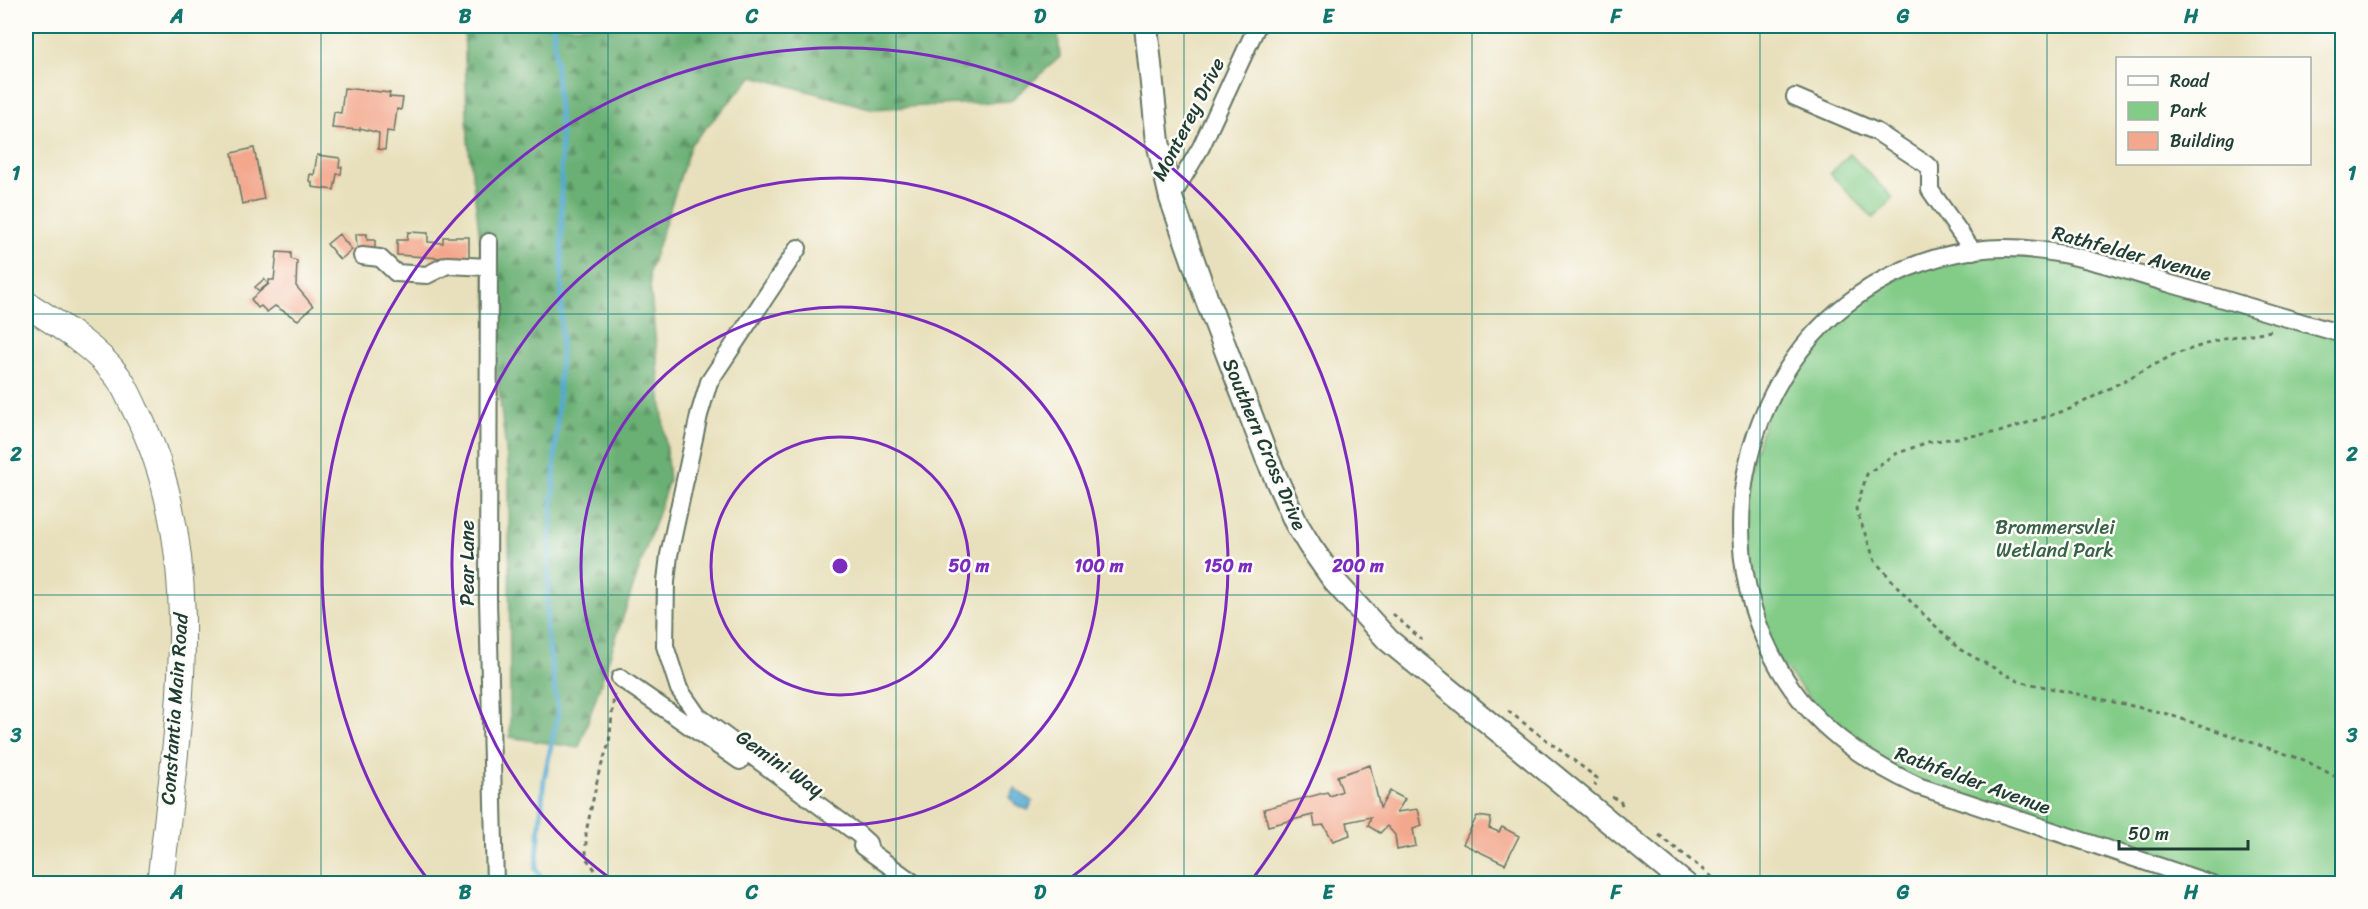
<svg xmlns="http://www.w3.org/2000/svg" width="2368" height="909" viewBox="0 0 2368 909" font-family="Sriracha,sans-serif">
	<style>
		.forest { fill: url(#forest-firs); stroke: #447654; stroke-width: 1.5 }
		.park { fill: #83cc88; stroke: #51845e; stroke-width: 1.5 }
		.water { fill: #54aad1; stroke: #3a7482; stroke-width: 1.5 }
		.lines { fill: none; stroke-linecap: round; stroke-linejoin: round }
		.stream { stroke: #54aad1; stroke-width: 5 }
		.building { fill: #f3a78d }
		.street-casing { stroke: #657664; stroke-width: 20 }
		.secondary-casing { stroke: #657664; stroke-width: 26 }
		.primary-casing { stroke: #657664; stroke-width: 28 }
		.path { stroke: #657664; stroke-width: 3; stroke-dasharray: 4.5 4.5; stroke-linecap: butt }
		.street { stroke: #fff; stroke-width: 16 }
		.secondary { stroke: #fff; stroke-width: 22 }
		.primary { stroke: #fff; stroke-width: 26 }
		.grid { fill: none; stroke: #0f766e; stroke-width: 1.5; stroke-opacity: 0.55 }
		.ring { fill: none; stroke: #7b2cbf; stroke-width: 3 }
		.labels { text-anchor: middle; stroke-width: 5; stroke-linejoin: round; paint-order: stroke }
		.street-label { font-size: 20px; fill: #1f3d34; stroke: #fdfcf7 }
		.park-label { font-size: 20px; fill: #386149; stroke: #fdfcf7 }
		.centre { fill: #7b2cbf; stroke: #fdfcf7; stroke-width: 3 }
		.ring-label { font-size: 18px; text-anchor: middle; font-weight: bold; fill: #7b2cbf; stroke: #fdfcf7; stroke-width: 5; stroke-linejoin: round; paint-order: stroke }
		.neatline { fill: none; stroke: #0f766e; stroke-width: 2 }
		.grid-label { font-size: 20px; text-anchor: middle; font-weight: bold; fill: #0f766e }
	</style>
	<defs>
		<pattern id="forest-firs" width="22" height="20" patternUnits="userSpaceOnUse" patternTransform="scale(1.5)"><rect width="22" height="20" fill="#6ab074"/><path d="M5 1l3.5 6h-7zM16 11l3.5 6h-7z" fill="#579060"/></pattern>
	</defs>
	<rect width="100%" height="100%" fill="#fdfcf7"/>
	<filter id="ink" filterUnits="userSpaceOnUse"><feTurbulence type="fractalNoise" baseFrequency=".0167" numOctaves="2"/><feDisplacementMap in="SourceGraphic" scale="12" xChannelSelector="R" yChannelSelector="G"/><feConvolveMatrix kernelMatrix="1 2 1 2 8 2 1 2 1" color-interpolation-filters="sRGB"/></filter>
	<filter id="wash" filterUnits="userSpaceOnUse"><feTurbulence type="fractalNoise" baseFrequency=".008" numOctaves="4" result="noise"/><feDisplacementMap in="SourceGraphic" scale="24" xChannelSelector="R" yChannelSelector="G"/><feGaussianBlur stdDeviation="1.35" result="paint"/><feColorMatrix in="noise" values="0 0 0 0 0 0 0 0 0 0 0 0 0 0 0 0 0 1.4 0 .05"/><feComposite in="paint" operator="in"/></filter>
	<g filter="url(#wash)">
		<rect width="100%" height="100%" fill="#e8e0bc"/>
		<path class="forest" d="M 464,26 L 1057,26 L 1060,57 L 1010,101 L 873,109 L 753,76 L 691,144 L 649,273 L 669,480 L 579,748 L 510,737 L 509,475 L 468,141 Z"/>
		<path class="park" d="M 1850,154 L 1893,198 L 1873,218 L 1830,174 Z
			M 2049,251 L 2342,334 L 2342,883 L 2212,883 L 1918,786 L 1851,750 L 1767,646 L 1741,501 L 1773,393 L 1845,304 L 1943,257 Z"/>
		<path class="water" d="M 1015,789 L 1033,802 L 1028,810 L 1016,805 L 1010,797 Z"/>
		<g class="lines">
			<path class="stream" d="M 547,884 L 536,870 L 544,779 L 558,714 L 546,625 L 561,349 L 562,258 L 561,140 L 553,26"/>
		</g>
		<g id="blocks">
			<path class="building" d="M 344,88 L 390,93 L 389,97 L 403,98 L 401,110 L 397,109 L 394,132 L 387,131 L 385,150 L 378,149 L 379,133 L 360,128 L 360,130 L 332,128 L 334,112 L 341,113 Z
				M 254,148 L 264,199 L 242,204 L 232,153 Z
				M 317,155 L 340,158 L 339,167 L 342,167 L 341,174 L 337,174 L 334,190 L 312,187 L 312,182 L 309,181 L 310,174 L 314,175 Z
				M 408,232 L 428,233 L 428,242 L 443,243 L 443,237 L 469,237 L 469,260 L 397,255 L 397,240 L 407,240 Z
				M 339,234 L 352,250 L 340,260 L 327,244 Z
				M 356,234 L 367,234 L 367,240 L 375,240 L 375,251 L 357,250 Z
				M 277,252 L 291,253 L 291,259 L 297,261 L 296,286 L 313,306 L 298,320 L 275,306 L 267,312 L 261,306 L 258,308 L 251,299 L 269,284 L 269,280 L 274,280 Z
				M 264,279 L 268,284 L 259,291 L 255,287 Z
				M 1370,765 L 1380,808 L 1390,791 L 1405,799 L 1397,812 L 1418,809 L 1422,826 L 1413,829 L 1416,846 L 1397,850 L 1395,835 L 1387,826 L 1380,833 L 1368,826 L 1371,817 L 1347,822 L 1350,835 L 1333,841 L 1324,825 L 1315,826 L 1313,815 L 1268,826 L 1264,809 L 1327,792 L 1330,796 L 1342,791 L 1337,776 Z
				M 1477,816 L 1491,818 L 1489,828 L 1499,832 L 1502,827 L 1519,836 L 1505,864 L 1463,844 Z"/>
		</g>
	</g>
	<g filter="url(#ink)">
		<use href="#blocks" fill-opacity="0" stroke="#657664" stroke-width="1.5"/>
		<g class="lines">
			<defs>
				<path id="street" d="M 1795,97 L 1877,132 L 1930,167 L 1930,190 L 1973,251
					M 1171,198 L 1201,147 L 1257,26
					M 489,242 L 488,599 L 495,884
					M 798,248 L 709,382 L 699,415 L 669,555 L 666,581 L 665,646 L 679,689 L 698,716 L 858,834 L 868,843 L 870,851
					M 362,256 L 380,258 L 396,273 L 427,275 L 447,265 L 489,267
					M 620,678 L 740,761
					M 862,846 L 915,884
					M 2212,884 L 1918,786 C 1861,759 1812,725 1780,670 C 1682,502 1777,277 1975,250 C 2043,241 2107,265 2171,284 C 2228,300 2285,318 2342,334"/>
				<path id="secondary" d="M 1146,26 L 1158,142 L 1171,198 L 1207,300 L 1267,458 L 1296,523 L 1310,546 L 1336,583 L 1388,640 L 1685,884"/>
				<path id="primary" d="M 26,304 C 56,323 97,348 118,377 C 125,386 130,399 135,409 C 210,553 177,729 160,884"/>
			</defs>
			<use href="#street" class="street-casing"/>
			<use href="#secondary" class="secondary-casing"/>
			<use href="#primary" class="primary-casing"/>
			<path class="path" d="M 2271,331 L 2224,338 L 2173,355 L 2070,409 L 1999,432 L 1928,442 L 1893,455 L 1867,474 L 1856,509 L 1875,561 L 1912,603 L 1959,649 L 2018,681 L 2164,713 L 2304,760 L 2342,780
				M 1393,614 L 1422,640
				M 1508,711 L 1597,778 L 1595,786
				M 1612,797 L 1620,801 L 1624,808
				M 1659,835 L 1721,884
				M 606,884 L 586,858 L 586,832 L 599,772 L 609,744 L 614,695"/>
			<use href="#street" class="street"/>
			<use href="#secondary" class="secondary"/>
			<use href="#primary" class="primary"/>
		</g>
	</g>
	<path class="grid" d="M 321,26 L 321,884M 608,26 L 608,884M 896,26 L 896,884M 1184,26 L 1184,884M 1472,26 L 1472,884M 1760,26 L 1760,884M 2047,26 L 2047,884M 26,314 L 2342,314M 26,595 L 2342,595"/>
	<g class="ring">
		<circle cx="840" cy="566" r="129"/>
		<circle cx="840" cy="566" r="259"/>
		<path d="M615 882A388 388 0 1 1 1065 882"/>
		<path d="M429 881A518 518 0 1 1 1251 881"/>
	</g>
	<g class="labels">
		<g class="street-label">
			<text transform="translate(1188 119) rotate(-63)" y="7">Monterey Drive</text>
			<text transform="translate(2132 253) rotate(15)" y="7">Rathfelder Avenue</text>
			<text transform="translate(1265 444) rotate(67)" y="7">Southern Cross Drive</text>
			<text transform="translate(467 563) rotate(-90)" y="7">Pear Lane</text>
			<text transform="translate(174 709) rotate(-86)" y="7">Constantia Main Road</text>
			<text transform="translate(780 763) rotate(35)" y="7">Gemini Way</text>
			<text transform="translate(1973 780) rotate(20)" y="7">Rathfelder Avenue</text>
		</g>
		<g class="park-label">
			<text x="2055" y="534">Brommersvlei<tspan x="2055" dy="23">Wetland Park</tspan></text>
		</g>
	</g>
	<circle cx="840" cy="566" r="9" class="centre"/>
	<g class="ring-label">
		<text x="969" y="572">50 m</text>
		<text x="1099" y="572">100 m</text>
		<text x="1228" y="572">150 m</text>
		<text x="1358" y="572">200 m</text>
	</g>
	<rect width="2368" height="909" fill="none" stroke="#fdfcf7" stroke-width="66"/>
	<rect x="2116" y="57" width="195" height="108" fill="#fdfcf7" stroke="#a4b0a9" stroke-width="1.5"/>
	<rect x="2128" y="76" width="30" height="9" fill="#ffffff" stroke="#a4b0a9" stroke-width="1.5"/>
	<text x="2170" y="87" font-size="18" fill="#1f3d34">Road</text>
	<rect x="2128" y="102" width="30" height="18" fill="#83cc88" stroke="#a4b0a9" stroke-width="1.5"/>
	<text x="2170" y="117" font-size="18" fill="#1f3d34">Park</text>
	<rect x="2128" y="132" width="30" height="18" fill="#f3a78d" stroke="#a4b0a9" stroke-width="1.5"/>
	<text x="2170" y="147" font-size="18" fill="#1f3d34">Building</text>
	<path d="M2119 840v9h129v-9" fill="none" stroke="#1f3d34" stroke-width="3"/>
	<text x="2128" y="840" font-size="18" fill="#1f3d34" stroke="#fdfcf7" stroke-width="4.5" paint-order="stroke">50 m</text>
	<rect x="33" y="33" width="2302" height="843" class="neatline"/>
	<g class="grid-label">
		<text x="177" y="23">A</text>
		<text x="465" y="23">B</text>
		<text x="752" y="23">C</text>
		<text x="1040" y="23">D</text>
		<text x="1328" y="23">E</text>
		<text x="1616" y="23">F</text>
		<text x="1903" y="23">G</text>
		<text x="2191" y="23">H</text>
		<text x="16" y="180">1</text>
		<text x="2352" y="180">1</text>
		<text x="16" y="461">2</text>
		<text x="2352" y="461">2</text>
		<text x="16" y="742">3</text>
		<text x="2352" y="742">3</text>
		<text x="177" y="899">A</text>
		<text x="465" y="899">B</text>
		<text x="752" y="899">C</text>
		<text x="1040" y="899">D</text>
		<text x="1328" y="899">E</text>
		<text x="1616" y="899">F</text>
		<text x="1903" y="899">G</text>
		<text x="2191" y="899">H</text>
	</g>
</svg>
